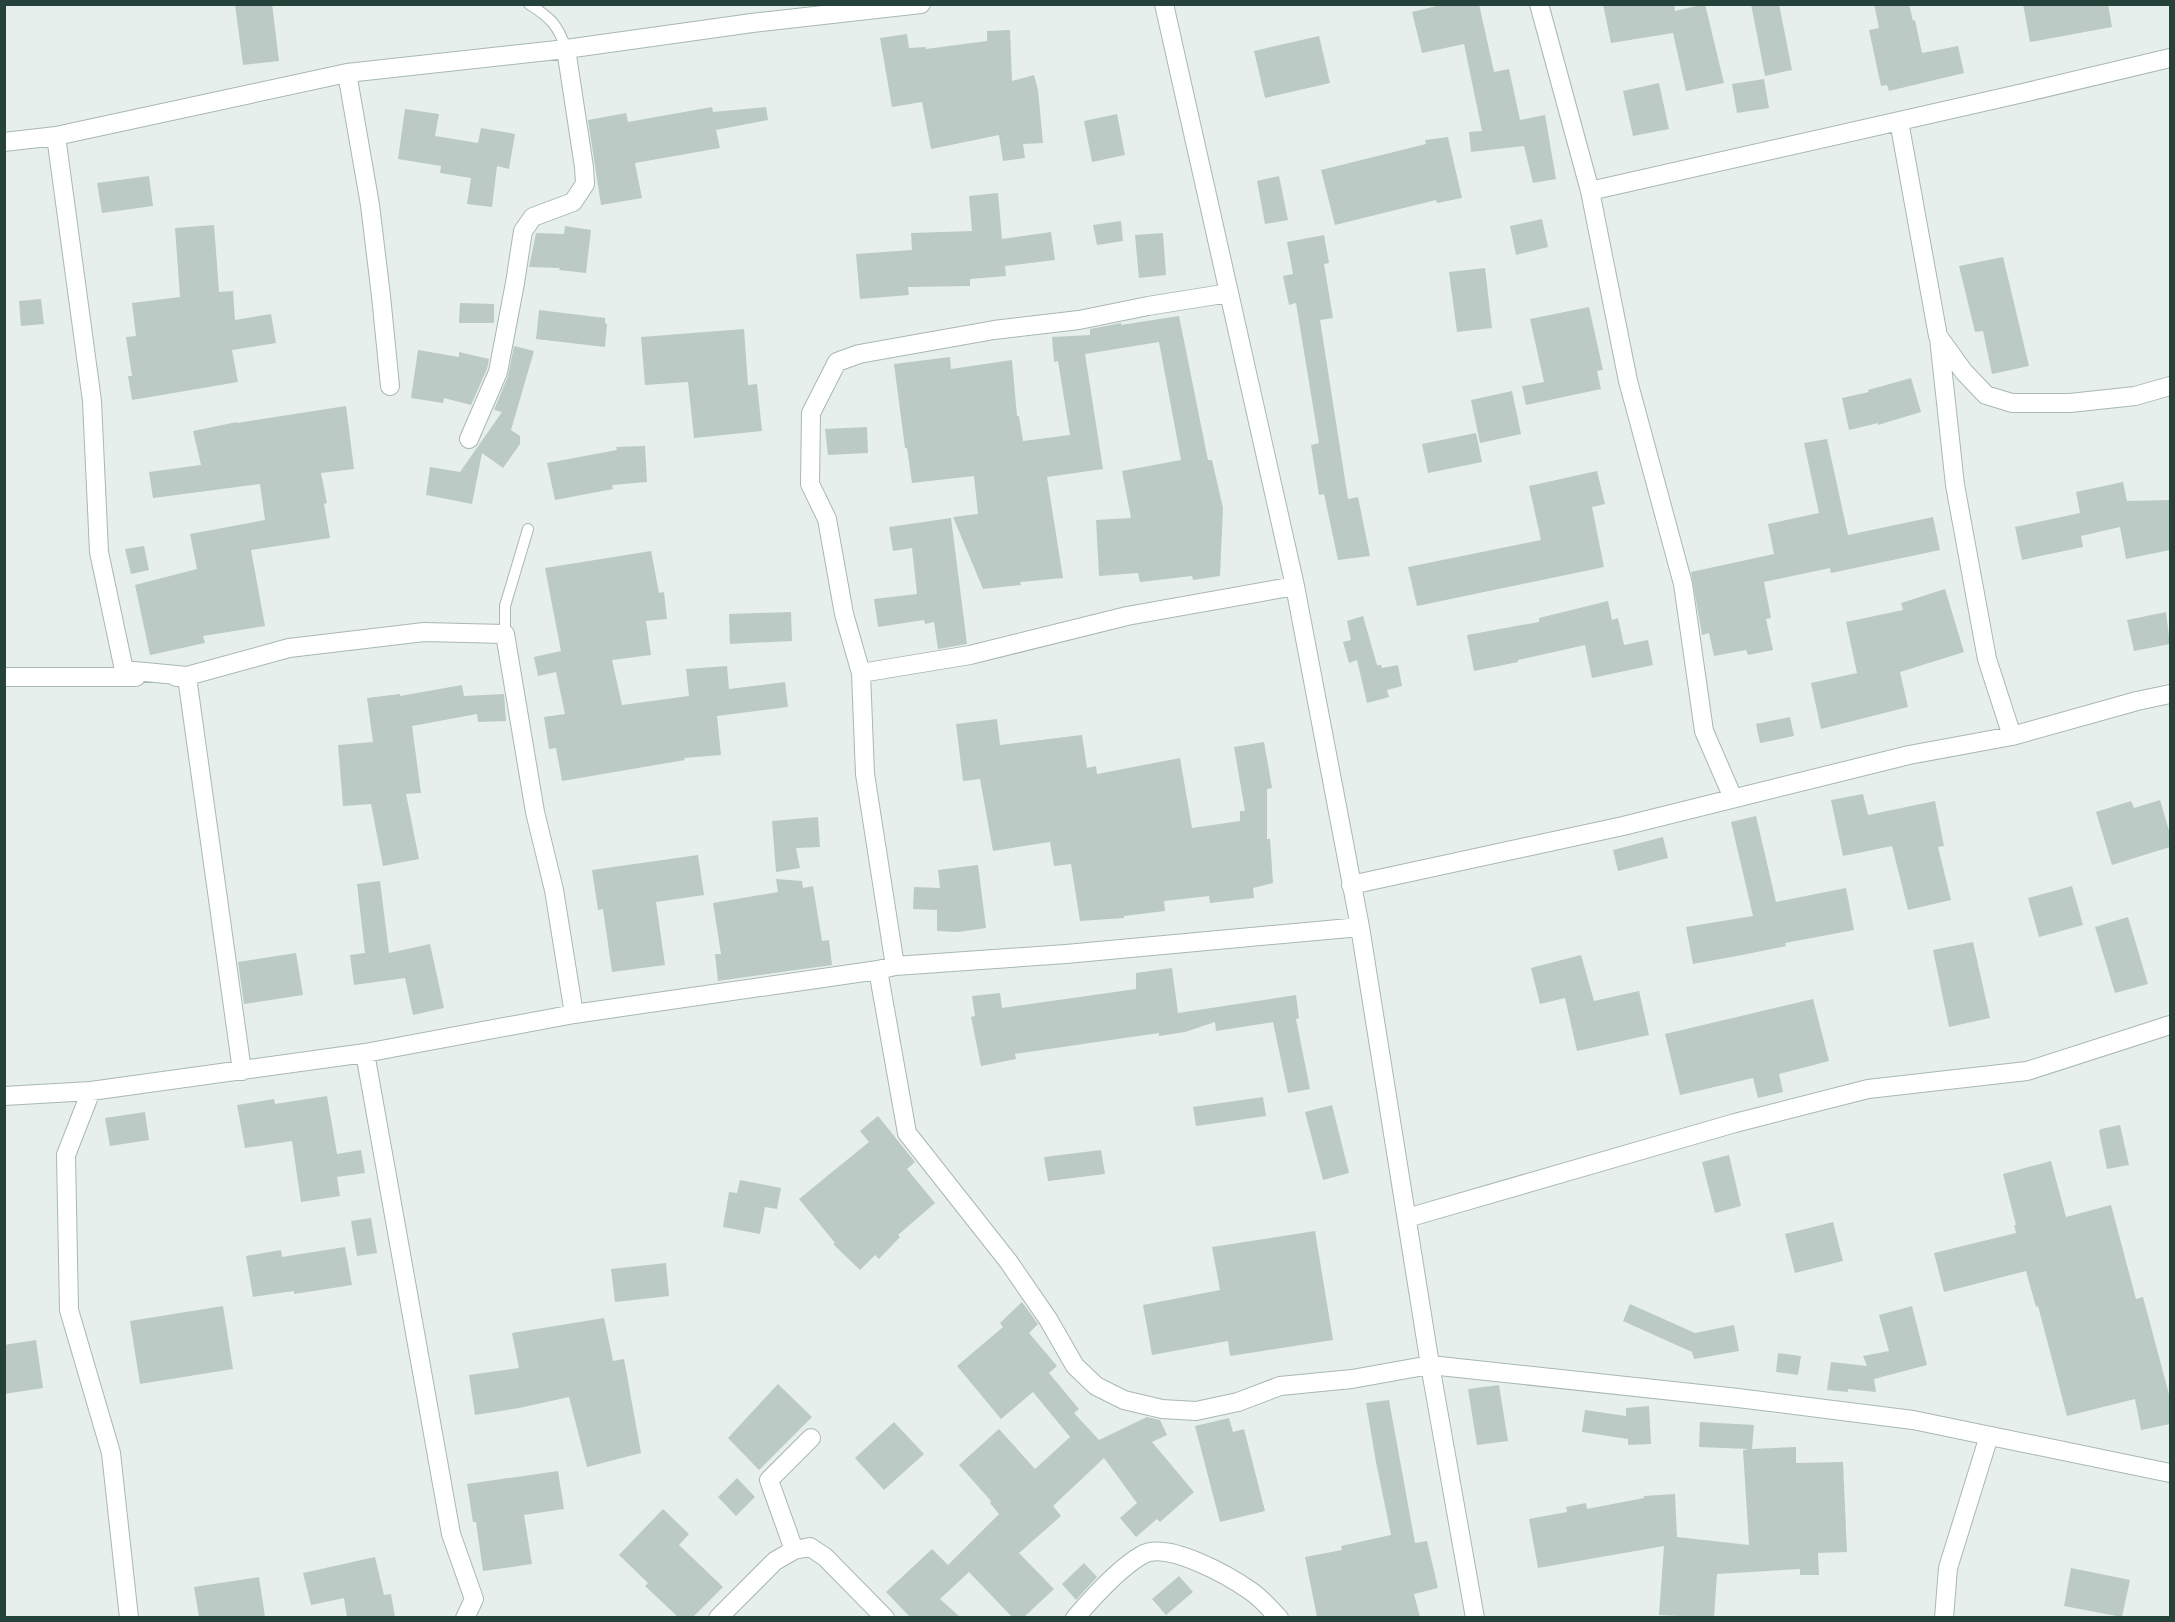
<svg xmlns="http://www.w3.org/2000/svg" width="2175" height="1622" viewBox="0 0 2175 1622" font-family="Montserrat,sans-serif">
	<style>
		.building { fill: #bbcac4 }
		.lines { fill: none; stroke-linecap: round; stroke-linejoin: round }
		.service-casing { stroke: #a8b8b2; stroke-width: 12 }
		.minor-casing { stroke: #a8b8b2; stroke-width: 20 }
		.tertiary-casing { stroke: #a8b8b2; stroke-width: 20 }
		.service { stroke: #fff; stroke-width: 10 }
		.minor { stroke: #fff; stroke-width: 18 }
		.tertiary { stroke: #fff; stroke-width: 18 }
	</style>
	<rect width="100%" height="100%" fill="#e6efeb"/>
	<path class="building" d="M 235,4 L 272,4 L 279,61 L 243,65 Z
		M 1445,4 L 1479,4 L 1494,72 L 1509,69 L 1520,120 L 1545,115 L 1556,179 L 1533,183 L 1524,146 L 1471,152 L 1469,132 L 1482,131 L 1464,44 L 1422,53 L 1412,12 Z
		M 1603,4 L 1674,4 L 1675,11 L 1705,4 L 1724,83 L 1686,91 L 1673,33 L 1611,43 Z
		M 1751,4 L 1779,4 L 1792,70 L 1765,76 Z
		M 1874,4 L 1909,4 L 1913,21 L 1915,20 L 1922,53 L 1958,46 L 1964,73 L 1889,91 L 1887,85 L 1881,86 L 1869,30 L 1879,28 Z
		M 2023,4 L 2108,4 L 2112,27 L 2030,42 Z
		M 1010,30 L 1012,81 L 1034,75 L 1038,90 L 1043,143 L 1023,144 L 1025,158 L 1003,161 L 999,135 L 931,149 L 922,102 L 892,107 L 880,38 L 907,34 L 909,48 L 926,47 L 926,49 L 987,41 L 987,31 Z
		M 1319,36 L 1330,83 L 1265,98 L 1254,51 Z
		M 1764,79 L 1769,108 L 1737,113 L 1732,84 Z
		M 1659,83 L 1669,129 L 1633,136 L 1623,91 Z
		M 712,107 L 713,112 L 766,107 L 768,120 L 716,130 L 720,148 L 635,163 L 642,198 L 601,205 L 588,120 L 626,113 L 628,122 Z
		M 405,109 L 439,114 L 435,136 L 478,143 L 481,128 L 515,134 L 509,169 L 497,166 L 492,207 L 467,204 L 471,178 L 440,173 L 441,166 L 398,159 Z
		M 1117,114 L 1125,155 L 1092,162 L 1084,121 Z
		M 1448,137 L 1462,198 L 1437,203 L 1436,200 L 1335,225 L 1321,170 L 1426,144 L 1425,140 Z
		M 149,176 L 153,206 L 102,213 L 97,183 Z
		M 1279,176 L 1288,220 L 1265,224 L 1257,181 Z
		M 998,193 L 1002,239 L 1051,232 L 1055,260 L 1005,266 L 1006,276 L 970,279 L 970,286 L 908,287 L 909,295 L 860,299 L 856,254 L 912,250 L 911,233 L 972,231 L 969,196 Z
		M 1542,219 L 1548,247 L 1516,255 L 1510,226 Z
		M 1121,221 L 1123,241 L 1097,245 L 1093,225 Z
		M 214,225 L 219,292 L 233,291 L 235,320 L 271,314 L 276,343 L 232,350 L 238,382 L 132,400 L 128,376 L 132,376 L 126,337 L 136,336 L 132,303 L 180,297 L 175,228 Z
		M 565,226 L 591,230 L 586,273 L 559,270 L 560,268 L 529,267 L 536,233 L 564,234 Z
		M 1163,233 L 1166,275 L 1139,278 L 1135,235 Z
		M 1324,235 L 1329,263 L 1324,264 L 1333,318 L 1320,320 L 1348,499 L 1358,497 L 1370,556 L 1338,560 L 1324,494 L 1319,495 L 1311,445 L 1319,443 L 1296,303 L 1289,305 L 1283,276 L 1293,274 L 1287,242 Z
		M 2003,257 L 2029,366 L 1992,374 L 1983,331 L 1975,332 L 1959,266 Z
		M 1485,268 L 1492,328 L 1457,332 L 1449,272 Z
		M 41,299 L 44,324 L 21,326 L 19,301 Z
		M 460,303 L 494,304 L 494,323 L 459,323 Z
		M 1589,307 L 1603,370 L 1597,371 L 1601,389 L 1526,405 L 1522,386 L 1544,382 L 1530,319 Z
		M 539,310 L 605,318 L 605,323 L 607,324 L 605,347 L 536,339 Z
		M 1179,316 L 1208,460 L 1212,460 L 1223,508 L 1220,576 L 1193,580 L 1192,576 L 1140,582 L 1138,573 L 1099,576 L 1096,520 L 1131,518 L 1122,471 L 1181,460 L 1159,342 L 1085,354 L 1103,469 L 1047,477 L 1063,578 L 1020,582 L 1021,585 L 983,589 L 953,517 L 978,514 L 974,476 L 912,483 L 907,448 L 905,448 L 894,364 L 950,357 L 951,369 L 1012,360 L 1017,416 L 1019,416 L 1023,441 L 1070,435 L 1058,361 L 1054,362 L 1052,337 L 1090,335 L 1090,329 L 1121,323 L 1121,325 Z
		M 744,329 L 748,385 L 757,384 L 762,431 L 694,438 L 688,382 L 645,385 L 641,337 Z
		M 514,346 L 534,351 L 511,430 L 520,436 L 520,444 L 503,468 L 482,453 L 472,504 L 426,495 L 430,467 L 460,472 L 502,412 L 494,410 L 508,376 Z
		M 418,350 L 459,357 L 459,352 L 489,359 L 487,369 L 471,405 L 444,398 L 443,403 L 411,398 Z
		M 1911,378 L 1921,412 L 1878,425 L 1878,423 L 1849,430 L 1842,398 L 1869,392 L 1868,390 Z
		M 1512,391 L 1521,434 L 1480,443 L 1471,400 Z
		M 346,406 L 354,469 L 321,473 L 327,503 L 324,504 L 330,538 L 251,550 L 265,626 L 203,636 L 205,643 L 150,655 L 135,585 L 197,569 L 190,534 L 265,520 L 260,484 L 153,498 L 149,472 L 201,465 L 193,431 L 237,422 L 237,423 Z
		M 867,427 L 868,453 L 828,455 L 825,429 Z
		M 1476,433 L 1482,462 L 1428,473 L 1422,444 Z
		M 1827,439 L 1848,535 L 1933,517 L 1940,550 L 1831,573 L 1830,568 L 1764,582 L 1771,618 L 1766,619 L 1773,650 L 1748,655 L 1746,650 L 1714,656 L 1709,633 L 1702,635 L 1691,572 L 1774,554 L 1768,524 L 1819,513 L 1804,443 Z
		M 645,446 L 647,482 L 612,485 L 613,489 L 555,500 L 547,463 L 617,450 L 616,447 Z
		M 1597,471 L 1605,504 L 1592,507 L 1604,567 L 1417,606 L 1408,567 L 1541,540 L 1529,486 Z
		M 2123,482 L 2127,501 L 2170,500 L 2170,550 L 2126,559 L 2120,527 L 2081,536 L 2083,547 L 2022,560 L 2015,527 L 2080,513 L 2076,492 Z
		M 951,518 L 967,644 L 938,649 L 934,622 L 925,624 L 924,620 L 878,627 L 874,599 L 917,594 L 912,548 L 893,551 L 889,527 Z
		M 144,546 L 149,570 L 131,574 L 125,549 Z
		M 651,551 L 659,593 L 664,592 L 667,619 L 646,621 L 651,655 L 612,660 L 622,705 L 689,696 L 686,669 L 727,666 L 729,689 L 785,682 L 788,707 L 717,716 L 721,755 L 684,758 L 685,760 L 562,781 L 556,748 L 549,749 L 544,717 L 565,714 L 556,672 L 538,676 L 534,657 L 561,651 L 545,568 Z
		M 1945,589 L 1964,652 L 1900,672 L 1908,707 L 1821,729 L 1811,683 L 1857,673 L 1846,622 L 1903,610 L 1901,603 Z
		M 1608,601 L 1612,620 L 1618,618 L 1624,645 L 1648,640 L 1653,665 L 1592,678 L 1585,645 L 1518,660 L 1518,662 L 1474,671 L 1467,635 L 1539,622 L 1539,618 Z
		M 791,612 L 792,641 L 730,644 L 729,614 Z
		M 2166,612 L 2170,644 L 2134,651 L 2127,620 Z
		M 1363,616 L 1377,665 L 1381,665 L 1382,668 L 1398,665 L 1402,686 L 1387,690 L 1389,697 L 1367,703 L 1357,660 L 1349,663 L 1343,642 L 1351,640 L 1347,621 Z
		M 462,685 L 464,696 L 504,694 L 506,721 L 478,722 L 477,714 L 412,726 L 421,793 L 406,794 L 419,859 L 383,866 L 371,804 L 343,806 L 338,745 L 373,742 L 367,698 L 400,694 L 400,696 Z
		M 1790,717 L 1794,736 L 1760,743 L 1756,724 Z
		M 997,719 L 1000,745 L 1082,735 L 1087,768 L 1096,766 L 1097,774 L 1180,758 L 1192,828 L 1240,821 L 1240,811 L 1245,811 L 1234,747 L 1264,742 L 1272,788 L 1267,789 L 1267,839 L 1270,839 L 1273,883 L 1253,888 L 1254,898 L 1210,903 L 1209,896 L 1164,901 L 1165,911 L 1124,916 L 1124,918 L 1080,921 L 1071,864 L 1054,866 L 1050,842 L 993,851 L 980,779 L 963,781 L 956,724 Z
		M 1863,794 L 1868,815 L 1935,801 L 1944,846 L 1938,847 L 1951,900 L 1908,910 L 1892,846 L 1843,856 L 1831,800 Z
		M 2160,800 L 2170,834 L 2170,847 L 2112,865 L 2096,812 L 2131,801 L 2134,808 Z
		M 1756,816 L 1776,902 L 1846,888 L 1854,930 L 1785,943 L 1786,946 L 1742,955 L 1693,964 L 1686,927 L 1753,916 L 1731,822 Z
		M 818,817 L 820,847 L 796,848 L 800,868 L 776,872 L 772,821 Z
		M 1663,837 L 1668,858 L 1618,871 L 1613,850 Z
		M 698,855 L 704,895 L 656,902 L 665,965 L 612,972 L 603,909 L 598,910 L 592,870 Z
		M 978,865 L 986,928 L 958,932 L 937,931 L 937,910 L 913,909 L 914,887 L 940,888 L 938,870 Z
		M 776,879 L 802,881 L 803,888 L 813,886 L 822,941 L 829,940 L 832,965 L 718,981 L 715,954 L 721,954 L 713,903 L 778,892 Z
		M 380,881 L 389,953 L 430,944 L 444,1008 L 413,1015 L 405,978 L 354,985 L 350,955 L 365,953 L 357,884 Z
		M 2072,886 L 2083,925 L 2039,937 L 2028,898 Z
		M 2128,917 L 2148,984 L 2115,993 L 2095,927 Z
		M 1973,942 L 1990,1018 L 1949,1027 L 1933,950 Z
		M 296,953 L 303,995 L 244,1004 L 238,962 Z
		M 1581,955 L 1594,1001 L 1639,991 L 1649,1035 L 1577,1051 L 1565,998 L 1540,1004 L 1531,968 Z
		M 1172,968 L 1178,1013 L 1296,995 L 1299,1018 L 1296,1019 L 1310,1089 L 1288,1093 L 1273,1022 L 1216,1031 L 1215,1022 L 1185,1032 L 1159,1036 L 1159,1033 L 1015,1054 L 1016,1059 L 981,1066 L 971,1017 L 975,1016 L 972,996 L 1000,993 L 1002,1008 L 1136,989 L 1136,973 Z
		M 1813,999 L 1829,1061 L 1779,1074 L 1783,1092 L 1758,1098 L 1753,1078 L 1680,1095 L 1665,1034 Z
		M 327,1096 L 337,1154 L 361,1150 L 365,1173 L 337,1177 L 340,1196 L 301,1202 L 292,1141 L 245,1148 L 237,1105 L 274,1099 L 275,1104 Z
		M 1263,1097 L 1266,1116 L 1196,1126 L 1193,1107 Z
		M 1332,1105 L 1349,1173 L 1323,1180 L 1305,1112 Z
		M 145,1112 L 149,1140 L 110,1146 L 105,1118 Z
		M 878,1116 L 915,1162 L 907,1169 L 935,1203 L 898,1235 L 900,1237 L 879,1259 L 875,1255 L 860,1270 L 833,1244 L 835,1243 L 799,1199 L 869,1142 L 860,1131 Z
		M 2120,1125 L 2129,1165 L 2107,1169 L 2099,1131 L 2101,1129 Z
		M 1101,1150 L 1105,1174 L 1048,1181 L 1044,1157 Z
		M 1729,1155 L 1741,1206 L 1715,1213 L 1702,1162 Z
		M 2051,1161 L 2066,1217 L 2111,1205 L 2136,1299 L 2143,1297 L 2170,1398 L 2170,1424 L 2141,1430 L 2135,1399 L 2067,1416 L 2038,1306 L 2036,1307 L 2026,1271 L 1944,1292 L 1934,1253 L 2016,1233 L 2014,1225 L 2016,1225 L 2003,1174 Z
		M 740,1180 L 781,1188 L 777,1209 L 765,1207 L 760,1234 L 723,1227 L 729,1192 L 737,1193 Z
		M 371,1218 L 377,1253 L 357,1256 L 351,1221 Z
		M 1833,1222 L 1843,1261 L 1795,1273 L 1785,1234 Z
		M 1315,1231 L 1333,1340 L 1230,1356 L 1228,1341 L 1152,1355 L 1143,1305 L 1220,1290 L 1212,1247 Z
		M 345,1247 L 352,1285 L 294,1294 L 294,1291 L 253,1297 L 246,1256 L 281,1250 L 282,1257 Z
		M 666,1263 L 669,1296 L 615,1302 L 611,1269 Z
		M 1022,1302 L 1038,1324 L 1029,1333 L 1057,1366 L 1049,1373 L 1079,1409 L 1074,1413 L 1099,1440 L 1147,1417 L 1160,1420 L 1167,1435 L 1152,1442 L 1194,1492 L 1160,1522 L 1157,1519 L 1136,1537 L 1120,1518 L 1137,1503 L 1104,1458 L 1053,1506 L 1061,1516 L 1019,1553 L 1054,1589 L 1024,1617 L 1012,1617 L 969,1572 L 940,1599 L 960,1617 L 910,1617 L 886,1592 L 932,1549 L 948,1565 L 999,1514 L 990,1503 L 991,1501 L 959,1465 L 999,1429 L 1035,1469 L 1070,1437 L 1033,1392 L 1001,1419 L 957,1366 L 1003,1327 L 1000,1323 Z
		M 1630,1304 L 1695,1333 L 1734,1325 L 1739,1351 L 1694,1359 L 1692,1352 L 1623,1321 Z
		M 223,1306 L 233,1369 L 140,1384 L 130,1321 Z
		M 1912,1306 L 1927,1365 L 1874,1379 L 1876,1392 L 1848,1389 L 1848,1392 L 1827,1390 L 1831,1362 L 1867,1366 L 1863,1356 L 1889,1351 L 1879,1315 Z
		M 604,1318 L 613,1361 L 624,1359 L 641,1453 L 587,1467 L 569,1397 L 519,1408 L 475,1415 L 469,1375 L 519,1368 L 512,1333 Z
		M 36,1340 L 43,1388 L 4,1394 L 4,1345 Z
		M 1778,1353 L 1801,1356 L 1798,1375 L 1776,1372 Z
		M 778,1384 L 812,1417 L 759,1470 L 728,1438 Z
		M 1499,1385 L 1508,1441 L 1477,1445 L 1468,1389 Z
		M 1389,1400 L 1415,1543 L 1427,1541 L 1438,1588 L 1414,1594 L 1420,1617 L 1317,1617 L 1305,1557 L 1342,1550 L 1341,1546 L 1391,1535 L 1376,1462 L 1366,1403 Z
		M 1649,1406 L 1651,1444 L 1628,1445 L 1628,1439 L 1582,1432 L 1585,1410 L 1626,1416 L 1626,1408 Z
		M 1229,1418 L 1233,1432 L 1244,1429 L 1265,1511 L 1220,1522 L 1195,1426 Z
		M 894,1422 L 924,1454 L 884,1490 L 855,1458 Z
		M 1700,1422 L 1754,1425 L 1752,1449 L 1796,1447 L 1796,1463 L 1843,1462 L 1847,1552 L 1818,1553 L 1819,1575 L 1800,1575 L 1800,1569 L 1717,1574 L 1714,1617 L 1678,1617 L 1678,1616 L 1659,1615 L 1664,1546 L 1538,1568 L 1529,1519 L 1567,1512 L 1566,1507 L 1586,1503 L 1587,1509 L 1644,1498 L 1644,1496 L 1675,1494 L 1677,1537 L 1749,1545 L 1743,1450 L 1749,1449 L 1699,1447 Z
		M 558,1471 L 564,1509 L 524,1515 L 532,1564 L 483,1571 L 476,1522 L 473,1522 L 467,1484 Z
		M 737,1478 L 755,1497 L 736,1516 L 718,1497 Z
		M 663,1509 L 689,1534 L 679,1545 L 723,1587 L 693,1617 L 678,1617 L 645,1586 L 648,1583 L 619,1555 Z
		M 375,1557 L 384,1595 L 391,1594 L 395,1617 L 347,1617 L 344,1598 L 311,1605 L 303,1573 Z
		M 1084,1563 L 1097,1577 L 1076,1600 L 1062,1584 Z
		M 2071,1568 L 2130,1580 L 2122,1617 L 2064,1606 Z
		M 1179,1576 L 1193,1592 L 1166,1615 L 1152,1599 Z
		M 259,1577 L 265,1617 L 199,1617 L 194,1587 Z"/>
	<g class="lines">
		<defs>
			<path id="service" d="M 529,4 C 551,18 558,25 566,49
				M 505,634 L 505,606 L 528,529"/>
			<path id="minor" d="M 1164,4 L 1295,586 L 1360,927 L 1430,1365 L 1475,1618
				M 1539,4 L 1590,191 L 1628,381 L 1683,584 L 1704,731 L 1733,798
				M 347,73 L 370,205 L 381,296 L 390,386
				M 1899,121 L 1938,336 L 1964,372 L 1986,395 L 2012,403 L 2070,403 L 2135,396 L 2170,386
				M 56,136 L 92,401 L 99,552 L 124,670 L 187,676 L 289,648 L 424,632 L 505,634 L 535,812 L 554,890 L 574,1014
				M 4,142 L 56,136 L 347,73 L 566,49 L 752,23 L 921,4
				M 1590,191 L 2023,93 L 2170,58
				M 1939,338 L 1955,485 L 1987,659 L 2012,736
				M 469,439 L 498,372 L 515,283 L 523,231 L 533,217 L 573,202 L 585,184 L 584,167 L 566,49
				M 861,673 L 844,614 L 827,519 L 810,484 L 811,413 L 837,362 L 859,354 L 994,330 L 1079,320 L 1148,306 L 1229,293
				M 4,677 L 136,677
				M 176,677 L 187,677 L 242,1071
				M 1351,885 L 1623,826 L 1909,755 L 2012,736 L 2137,701 L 2170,694
				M 895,966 L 865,774 L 861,673 L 970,655 L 1127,616 L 1295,586
				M 878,970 L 907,1133 L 1008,1261 L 1048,1319 L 1075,1366 L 1096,1386 L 1124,1400 L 1162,1409 L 1196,1411 L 1238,1402 L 1280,1386 L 1352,1379 L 1430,1365
				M 365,1053 L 451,1534 L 474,1599 L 465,1618
				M 4,1096 L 91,1091
				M 1407,1218 L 1735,1123 L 1868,1089 L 2027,1071 L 2170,1025
				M 794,1550 L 769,1480 L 811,1438
				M 129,1618 L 111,1453 L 69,1310 L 66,1155 L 91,1091 L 365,1053 L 574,1014 L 878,970 L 895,966 L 1066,954 L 1360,927
				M 718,1618 L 775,1561 L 794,1550 L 810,1547 L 825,1557 L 885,1618
				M 1075,1618 C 1093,1597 1119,1568 1142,1555 C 1167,1540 1231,1577 1252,1592 C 1262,1599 1270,1609 1279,1618
				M 1944,1618 L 1948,1568 L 1989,1436"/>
			<path id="tertiary" d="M 1430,1365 L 1738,1398 L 1913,1420 L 2170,1473"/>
		</defs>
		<use href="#service" class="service-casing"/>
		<use href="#minor" class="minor-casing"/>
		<use href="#tertiary" class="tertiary-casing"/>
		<use href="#service" class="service"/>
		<use href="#minor" class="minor"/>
		<use href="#tertiary" class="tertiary"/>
	</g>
	<rect width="2175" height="1622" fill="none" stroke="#24423a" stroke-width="12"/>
</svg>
